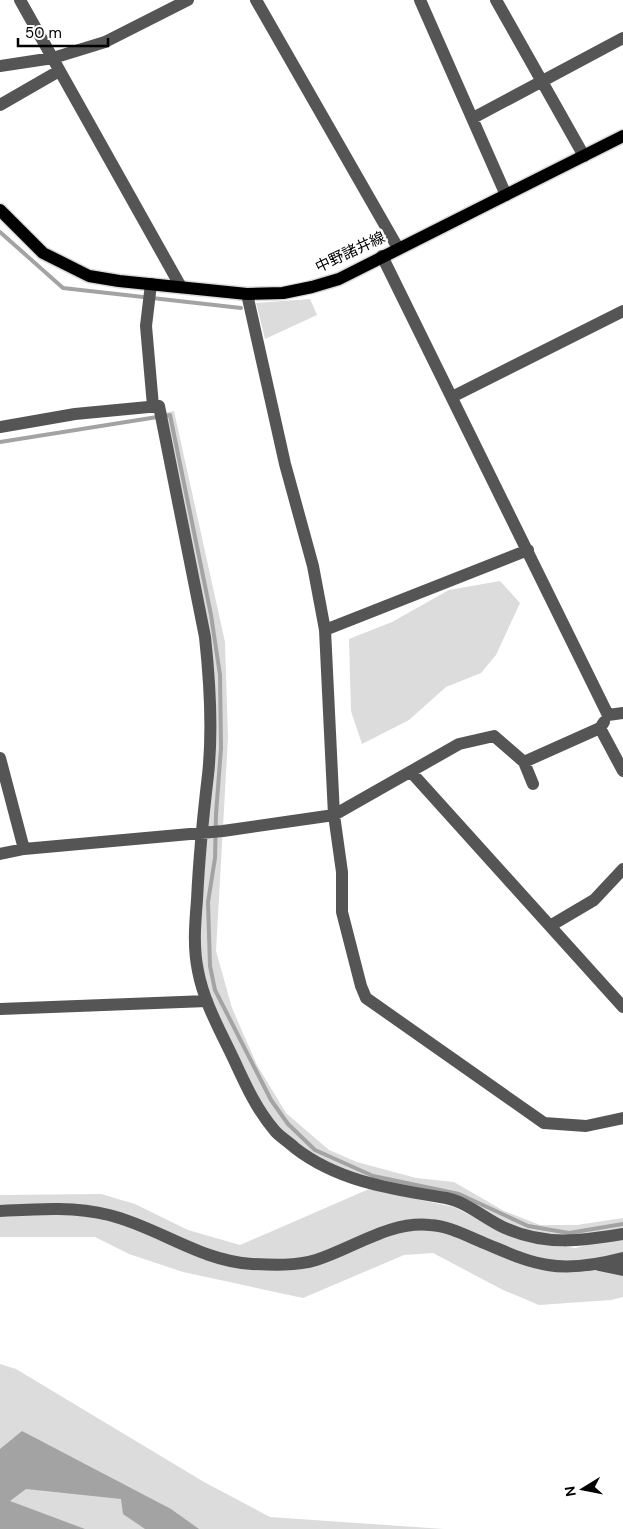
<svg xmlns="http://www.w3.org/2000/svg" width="623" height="1529" viewBox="0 0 623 1529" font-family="'DM Sans','Noto Sans JP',sans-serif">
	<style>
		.green { fill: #dcdcdc }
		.water { fill: #a3a3a3 }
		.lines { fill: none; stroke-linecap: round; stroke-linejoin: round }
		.stream { stroke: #a3a3a3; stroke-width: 4 }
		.major-casing { stroke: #dbdbdb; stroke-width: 15 }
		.minor { stroke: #555; stroke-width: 12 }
		.major { stroke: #000; stroke-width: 12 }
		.labels { text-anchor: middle; stroke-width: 5; stroke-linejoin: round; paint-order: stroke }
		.street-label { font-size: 15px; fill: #000; stroke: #fff }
	</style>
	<rect width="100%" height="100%" fill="#fff"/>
	<path class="green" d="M 310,299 L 317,315 L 265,339 L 256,303 Z
		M 174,411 L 225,642 L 228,738 L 216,951 L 232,1008 L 257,1065 L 286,1113 L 329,1150 L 357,1162 L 416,1178 L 454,1182 L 504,1211 L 540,1225 L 577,1225 L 623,1218 L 623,1231 L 554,1241 L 471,1209 L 365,1182 L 278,1134 L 256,1105 L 198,972 L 209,673 L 160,414 Z
		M 500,581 L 520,603 L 496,655 L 481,673 L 446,687 L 409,720 L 362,744 L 351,711 L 349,639 L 392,622 L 449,590 Z
		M 369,1189 L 454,1207 L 517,1239 L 575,1248 L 623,1236 L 623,1297 L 611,1300 L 539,1305 L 503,1290 L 433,1253 L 404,1255 L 303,1298 L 183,1272 L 129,1254 L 95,1237 L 0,1237 L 0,1195 L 101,1194 L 135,1204 L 188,1230 L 240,1245 Z
		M 0,1364 L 16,1369 L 204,1482 L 270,1517 L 444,1529 L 0,1529 Z"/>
	<path class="water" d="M 22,1431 L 171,1509 L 199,1529 L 145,1529 L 123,1514 L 121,1499 L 26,1489 L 10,1501 L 85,1529 L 0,1529 L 0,1449 Z"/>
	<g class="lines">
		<path class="stream" d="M 0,232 L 63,288 L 241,308
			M 0,442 L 170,415 L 211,615 L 220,675 L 221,748 L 216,814 L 215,858 L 208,902 L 210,966 L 215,990 L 271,1100 L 288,1124 L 315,1150 L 373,1176 L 459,1194 L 528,1226 L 569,1233 L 623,1224"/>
		<defs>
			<path id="major" d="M 0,210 L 43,253 L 89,276 L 119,281 L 247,294 L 283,293 L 312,287 L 339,279 L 623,136"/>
		</defs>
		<use href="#major" class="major-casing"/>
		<path class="minor" d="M 20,0 L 181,287
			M 256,0 L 398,248
			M 420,0 L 506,195
			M 496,0 L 584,156
			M 0,66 L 53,58 L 105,42 L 188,0
			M 0,105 L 59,71
			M 473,118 L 623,38
			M 382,256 L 608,715
			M 151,284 L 146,326 L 153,406
			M 247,294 L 285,464 L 313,566 L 325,630 L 334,815 L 342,872 L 342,912 L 361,986 L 366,998 L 544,1123 L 586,1126 L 623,1118
			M 452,397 L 623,311
			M 0,427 L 75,414 L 159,406 L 205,637 C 210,683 213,729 208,775 C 203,817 199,858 197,900 C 195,924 193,947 198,971 C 204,1003 221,1032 235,1062 C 246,1086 257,1110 275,1131 C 280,1137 289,1142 295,1148 C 339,1182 392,1189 446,1198 C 467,1202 485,1219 505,1228 C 545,1246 582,1241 623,1234
			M 325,630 L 528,550
			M 608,715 L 623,713
			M 604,722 L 600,728 L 623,771
			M 0,758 L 24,849
			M 524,762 L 600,728
			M 411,772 L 623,1007
			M 0,854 L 24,849 L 223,831 L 334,815 L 459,744 L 494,736 L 524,762 L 533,784
			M 550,926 L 594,900 L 623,869
			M 0,1009 L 207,1001
			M 0,1211 C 36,1209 74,1206 109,1215 C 158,1227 200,1261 252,1264 C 273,1265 296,1266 316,1260 C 354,1248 389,1221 430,1225 C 449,1226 467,1236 484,1243 C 504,1251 526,1262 548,1265 C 571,1269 600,1264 623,1258
			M 599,1265 L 623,1270"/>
		<use href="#major" class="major"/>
	</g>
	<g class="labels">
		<g class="street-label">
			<text transform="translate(350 252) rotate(-25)" y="5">中野諸井線</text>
		</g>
	</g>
	<g transform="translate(583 1489) rotate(260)" stroke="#ffffff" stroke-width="4" paint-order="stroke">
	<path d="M0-4L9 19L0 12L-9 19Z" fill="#000000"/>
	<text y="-8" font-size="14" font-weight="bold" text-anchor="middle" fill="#000000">N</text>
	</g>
	<path d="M18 38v8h90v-8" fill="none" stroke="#000000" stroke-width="2.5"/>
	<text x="25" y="38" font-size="15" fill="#000000" stroke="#ffffff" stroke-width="4" paint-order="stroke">50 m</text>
</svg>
